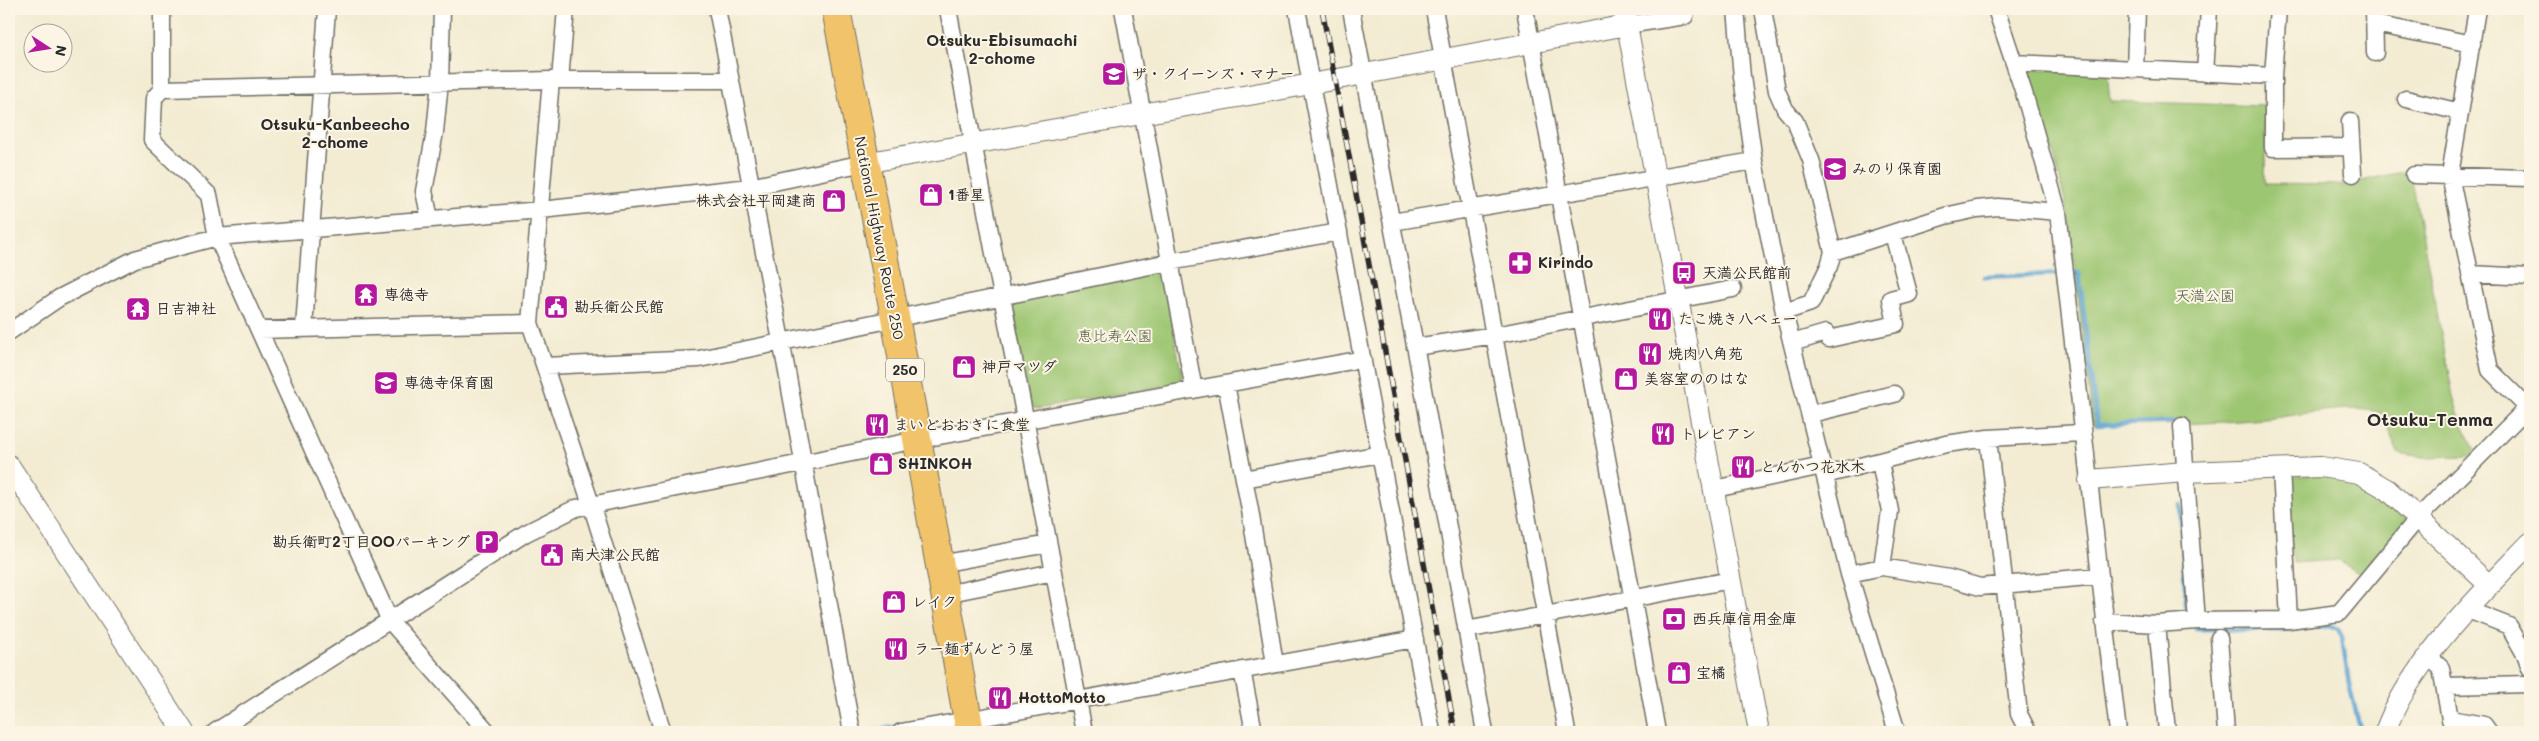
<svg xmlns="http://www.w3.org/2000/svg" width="2539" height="741" viewBox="0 0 2539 741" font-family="Mali,'Klee One',sans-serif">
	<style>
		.green { fill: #9dc672; stroke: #64784e }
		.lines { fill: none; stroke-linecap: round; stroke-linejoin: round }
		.stream { stroke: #5da3d3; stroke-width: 4.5 }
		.minor-casing { stroke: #716f66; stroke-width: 19 }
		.tertiary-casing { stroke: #716f66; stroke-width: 22 }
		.trunk-casing { stroke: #716f66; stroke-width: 30 }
		.minor { stroke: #fff; stroke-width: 16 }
		.tertiary { stroke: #fff; stroke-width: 20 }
		.trunk { stroke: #f1c36a; stroke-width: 28 }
		.rail-casing { stroke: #2b2b2b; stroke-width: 5.5 }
		.rail { stroke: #fcf5e5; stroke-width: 4; stroke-dasharray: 11; stroke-linecap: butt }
		.labels { text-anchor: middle; stroke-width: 4; stroke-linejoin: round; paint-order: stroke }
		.shield { fill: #fcf5e5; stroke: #6a6863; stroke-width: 1 }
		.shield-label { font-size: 14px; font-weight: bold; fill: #2b2b2b }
		.poi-label { font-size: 15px; font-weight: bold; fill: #2b2b2b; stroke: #fcf5e5; text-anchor: start }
		.street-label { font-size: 15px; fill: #2b2b2b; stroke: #fcf5e5 }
		.park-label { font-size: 15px; fill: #4d5a40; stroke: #fcf5e5 }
		.neighbourhood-label { font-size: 16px; font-weight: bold; fill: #2b2b2b; stroke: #fcf5e5 }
		.quarter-label { font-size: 18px; font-weight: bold; fill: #2b2b2b; stroke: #fcf5e5 }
	</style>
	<rect width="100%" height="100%" fill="#fcf5e5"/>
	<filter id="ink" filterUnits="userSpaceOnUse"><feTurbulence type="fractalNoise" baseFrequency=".02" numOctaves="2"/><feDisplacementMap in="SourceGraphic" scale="10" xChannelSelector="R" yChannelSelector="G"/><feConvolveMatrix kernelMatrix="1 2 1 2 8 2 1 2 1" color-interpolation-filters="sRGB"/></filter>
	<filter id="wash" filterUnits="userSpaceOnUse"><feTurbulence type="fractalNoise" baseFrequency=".0096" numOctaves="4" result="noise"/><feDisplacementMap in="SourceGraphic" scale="20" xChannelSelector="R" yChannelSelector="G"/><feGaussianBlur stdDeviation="1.12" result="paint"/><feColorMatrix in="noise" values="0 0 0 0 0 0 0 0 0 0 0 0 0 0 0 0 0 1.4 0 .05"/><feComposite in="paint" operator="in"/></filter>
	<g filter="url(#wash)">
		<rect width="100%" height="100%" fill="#f3ecd3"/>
		<path class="green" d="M 2032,69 L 2107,72 L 2110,101 L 2266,106 L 2265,184 L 2343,185 L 2410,170 L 2453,396 L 2463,428 L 2476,451 L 2471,456 L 2423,457 L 2398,453 L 2382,414 C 2355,402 2296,416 2265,419 C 2208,424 2150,425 2093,426 L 2069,219 L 2054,155 L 2028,73 Z
			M 1158,270 L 1163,273 L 1182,376 L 1177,384 L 1036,409 L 1029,404 L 1011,303 L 1014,298 Z
			M 2330,472 L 2370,485 L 2408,514 L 2408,523 L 2363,576 L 2338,560 L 2293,563 L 2287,478 Z"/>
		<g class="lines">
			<path class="stream" d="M 1984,277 L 2079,273 L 2097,425 L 2174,422 L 2175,429
				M 2180,505 L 2187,619
				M 2196,629 L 2283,630 L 2330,625 L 2338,629 L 2342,637 L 2349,684 L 2361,732
				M 866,732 L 900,726"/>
		</g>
	</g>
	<g filter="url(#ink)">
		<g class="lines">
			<defs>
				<path id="minor" d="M 162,9 L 162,89 L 154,98 L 152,140 L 209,195 L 217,237 L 390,621 L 488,732
					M 717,9 L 787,372 L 852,732
					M 948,9 L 1084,732
					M 1123,9 L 1194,390
					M 1297,9 L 1432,732
					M 1351,9 L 1417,356 L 1485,732
					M 1434,9 L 1567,732
					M 1525,9 L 1657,732
					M 1736,9 L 1742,77 L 1754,161 L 1784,312 L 1849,574 L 1897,732
					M 1763,9 L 1777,91 L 1785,109 L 1795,121 L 1811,160 L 1833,252 L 1829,266 L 1811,303 L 1784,312
					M 1996,9 L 2024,93 L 2058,212 L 2118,732
					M 2278,9 L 2273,76 L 2273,148 L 2351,147
					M 2374,9 L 2375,53
					M 2477,9 L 2450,175 L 2490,370 L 2528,408
					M 2375,24 L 2472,44
					M 1627,25 L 1685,16 L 1685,9
					M 2014,63 L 2273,76
					M 2135,70 L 2137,9
					M 2205,73 L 2209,9
					M 551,80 L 530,323 L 591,504 L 663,732
					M 560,80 L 566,9
					M 162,89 L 551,80 L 730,80
					M 2406,99 L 2460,112
					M 2350,121 L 2353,174
					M 2414,175 L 2530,178
					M 430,219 L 424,191 L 435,132 L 440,82 L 442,9
					M 1392,222 L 1754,161
					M 1833,252 L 1945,216 L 1977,209 L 1998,207 L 2058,212
					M 2470,274 L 2530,277
					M 304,328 L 327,9
					M 259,330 L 530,323
					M 9,332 L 59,298 L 135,259 L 217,237 L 541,210 L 750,187 L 864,163
					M 1792,343 L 1826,333 L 1829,339 L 1896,324 L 1891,299 L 1909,294 L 1893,234
					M 1415,347 L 1495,335 L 1733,289
					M 545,366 L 699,359 L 1169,262 L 1339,232
					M 1226,384 L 1250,510 L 1275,664
					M 1811,414 L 1894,394
					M 2182,426 L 2197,621 L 2289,620 L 2339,613 L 2419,517 L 2530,405
					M 1988,438 L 2019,714 L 2028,732
					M 1880,462 L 1890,511 L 1882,567
					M 2281,469 L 2289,620
					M 1825,475 L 1946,444 L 1988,438 L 2082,433
					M 1244,479 L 1380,454
					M 1715,489 L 1822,466
					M 940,564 L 1048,544
					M 1849,574 L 1882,567 L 1949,578 L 1980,587 L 2099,576
					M 945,594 L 1054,572
					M 2468,610 L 2509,626 L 2526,656 L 2530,668
					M 2104,621 L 2157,624 L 2197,621
					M 2157,624 L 2167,732
					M 1466,630 L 1731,580
					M 2219,638 L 2226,732
					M 2429,657 L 2441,668 L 2450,719 L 2484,725 L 2489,732
					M 1242,670 L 1254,732
					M 2445,686 L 2530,684
					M 215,732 L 526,533 L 576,508 L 917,440 L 1363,359
					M 901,732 L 1415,639"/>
				<path id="tertiary" d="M 1624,9 L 1759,732
					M 864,163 L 1311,84 L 1627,25
					M 9,465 L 184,732
					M 2089,480 L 2185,472 L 2321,467 L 2359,473 L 2388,490 L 2489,585
					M 2385,732 C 2409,664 2480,595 2530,543"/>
				<path id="trunk" d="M 836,9 L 895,317 L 970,732"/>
			</defs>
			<use href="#minor" class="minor-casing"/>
			<use href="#tertiary" class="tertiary-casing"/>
			<use href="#trunk" class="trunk-casing"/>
			<use href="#minor" class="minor"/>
			<use href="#tertiary" class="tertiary"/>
			<use href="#trunk" class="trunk"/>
			<defs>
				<path id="rail" d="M 1322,9 L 1455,732"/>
			</defs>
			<use href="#rail" class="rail-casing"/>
			<use href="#rail" class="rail"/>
		</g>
	</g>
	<defs>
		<symbol id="university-square" viewBox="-11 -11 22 22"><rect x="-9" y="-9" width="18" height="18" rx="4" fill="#b5179e" stroke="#fcf5e5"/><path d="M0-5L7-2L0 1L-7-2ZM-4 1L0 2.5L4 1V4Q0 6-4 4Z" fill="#fff"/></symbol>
		<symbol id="school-square" viewBox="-11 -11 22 22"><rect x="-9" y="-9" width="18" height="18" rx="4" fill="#b5179e" stroke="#fcf5e5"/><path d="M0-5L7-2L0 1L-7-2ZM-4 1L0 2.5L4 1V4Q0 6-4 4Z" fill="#fff"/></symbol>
		<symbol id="shop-square" viewBox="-11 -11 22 22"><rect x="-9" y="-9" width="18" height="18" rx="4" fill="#b5179e" stroke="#fcf5e5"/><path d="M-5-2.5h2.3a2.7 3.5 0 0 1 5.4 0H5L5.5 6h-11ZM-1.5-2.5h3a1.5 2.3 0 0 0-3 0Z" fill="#fff"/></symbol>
		<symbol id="pharmacy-square" viewBox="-11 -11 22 22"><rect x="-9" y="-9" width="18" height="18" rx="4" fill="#b5179e" stroke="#fcf5e5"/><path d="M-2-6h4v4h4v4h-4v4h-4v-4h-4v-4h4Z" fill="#fff"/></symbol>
		<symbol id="bus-square" viewBox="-11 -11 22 22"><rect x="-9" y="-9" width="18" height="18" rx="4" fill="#b5179e" stroke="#fcf5e5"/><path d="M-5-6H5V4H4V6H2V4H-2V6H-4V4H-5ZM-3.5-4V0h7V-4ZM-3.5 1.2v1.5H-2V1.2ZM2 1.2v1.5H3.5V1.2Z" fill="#fff"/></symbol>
		<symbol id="temple-square" viewBox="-11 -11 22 22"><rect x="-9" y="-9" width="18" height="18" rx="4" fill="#b5179e" stroke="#fcf5e5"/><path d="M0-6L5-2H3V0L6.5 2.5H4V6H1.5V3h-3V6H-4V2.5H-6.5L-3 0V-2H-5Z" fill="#fff"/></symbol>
		<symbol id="civic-square" viewBox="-11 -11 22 22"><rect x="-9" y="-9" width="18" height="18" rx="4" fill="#b5179e" stroke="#fcf5e5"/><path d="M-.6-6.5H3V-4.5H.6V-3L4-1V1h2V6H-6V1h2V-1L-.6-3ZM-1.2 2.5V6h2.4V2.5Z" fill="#fff"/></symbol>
		<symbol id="restaurant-square" viewBox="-11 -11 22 22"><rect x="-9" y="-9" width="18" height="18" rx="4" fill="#b5179e" stroke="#fcf5e5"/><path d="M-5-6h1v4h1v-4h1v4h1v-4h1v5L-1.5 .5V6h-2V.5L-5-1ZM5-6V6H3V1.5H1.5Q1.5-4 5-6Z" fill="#fff"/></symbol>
		<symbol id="parking-square" viewBox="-11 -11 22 22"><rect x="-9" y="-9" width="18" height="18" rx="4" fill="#b5179e" stroke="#fcf5e5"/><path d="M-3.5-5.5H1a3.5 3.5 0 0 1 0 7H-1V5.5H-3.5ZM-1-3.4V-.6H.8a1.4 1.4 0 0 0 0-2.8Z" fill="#fff"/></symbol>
		<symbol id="bank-square" viewBox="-11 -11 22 22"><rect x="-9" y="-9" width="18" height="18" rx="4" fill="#b5179e" stroke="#fcf5e5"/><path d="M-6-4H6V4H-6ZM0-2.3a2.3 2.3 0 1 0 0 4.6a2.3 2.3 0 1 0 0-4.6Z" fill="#fff"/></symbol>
	</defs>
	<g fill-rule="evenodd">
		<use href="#university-square" x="1100" y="60" width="28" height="28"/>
		<use href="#school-square" x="1821" y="155" width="28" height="28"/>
		<use href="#shop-square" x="917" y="181" width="28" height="28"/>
		<use href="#shop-square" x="820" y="187" width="28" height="28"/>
		<use href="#pharmacy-square" x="1506" y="249" width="28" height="28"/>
		<use href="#bus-square" x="1670" y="259" width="28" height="28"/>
		<use href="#temple-square" x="352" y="281" width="28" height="28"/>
		<use href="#civic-square" x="542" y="293" width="28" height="28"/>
		<use href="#temple-square" x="124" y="295" width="28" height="28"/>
		<use href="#restaurant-square" x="1646" y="305" width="28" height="28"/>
		<use href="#restaurant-square" x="1636" y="340" width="28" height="28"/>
		<use href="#shop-square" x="950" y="353" width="28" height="28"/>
		<use href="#shop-square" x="1612" y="365" width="28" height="28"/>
		<use href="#school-square" x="372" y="369" width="28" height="28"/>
		<use href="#restaurant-square" x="863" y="411" width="28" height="28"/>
		<use href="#restaurant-square" x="1649" y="420" width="28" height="28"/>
		<use href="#shop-square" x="867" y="450" width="28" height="28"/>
		<use href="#restaurant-square" x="1729" y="453" width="28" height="28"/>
		<use href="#parking-square" x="473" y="528" width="28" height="28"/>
		<use href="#civic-square" x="538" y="541" width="28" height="28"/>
		<use href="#shop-square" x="880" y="588" width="28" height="28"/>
		<use href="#bank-square" x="1660" y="605" width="28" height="28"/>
		<use href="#restaurant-square" x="882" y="635" width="28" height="28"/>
		<use href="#shop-square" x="1665" y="659" width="28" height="28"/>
		<use href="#restaurant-square" x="986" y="684" width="28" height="28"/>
	</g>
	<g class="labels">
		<rect class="shield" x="886" y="358.5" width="38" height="23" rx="4"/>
		<g class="shield-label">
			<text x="905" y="375">250</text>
		</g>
		<g class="poi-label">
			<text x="1132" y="79">ザ・クイーンズ・マナー</text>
			<text x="1852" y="174">みのり保育園</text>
			<text x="948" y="200">1番星</text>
			<text x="816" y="206" text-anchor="end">株式会社平岡建商</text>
			<text x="1538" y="268">Kirindo</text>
			<text x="1702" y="278">天満公民館前</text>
			<text x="384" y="300">専徳寺</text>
			<text x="574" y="312">勘兵衛公民館</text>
			<text x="156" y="314">日吉神社</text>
			<text x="1678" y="324">たこ焼き八ベェー</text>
			<text x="1668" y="359">焼肉八角苑</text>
			<text x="982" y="372">神戸マツダ</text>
			<text x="1644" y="384">美容室ののはな</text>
			<text x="404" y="388">専徳寺保育園</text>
			<text x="894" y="430">まいどおおきに食堂</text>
			<text x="1680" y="439">トレビアン</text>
			<text x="898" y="469">SHINKOH</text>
			<text x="1760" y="472">とんかつ花水木</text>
			<text x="470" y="547" text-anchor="end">勘兵衛町2丁目OOパーキング</text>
			<text x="570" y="560">南大津公民館</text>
			<text x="912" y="607">レイク</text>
			<text x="1692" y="624">西兵庫信用金庫</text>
			<text x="914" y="654">ラー麺ずんどう屋</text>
			<text x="1696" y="678">宝橘</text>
			<text x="1018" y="703">HottoMotto</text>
		</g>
		<g class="street-label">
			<text transform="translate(879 238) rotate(79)" y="5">National Highway Route 250</text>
		</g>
		<g class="park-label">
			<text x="2205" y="301">天満公園</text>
			<text x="1115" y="341">恵比寿公園</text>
		</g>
		<g class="neighbourhood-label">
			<text x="1002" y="46">Otsuku-Ebisumachi<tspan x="1002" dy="18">2-chome</tspan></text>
			<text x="335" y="130">Otsuku-Kanbeecho<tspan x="335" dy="18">2-chome</tspan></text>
		</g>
		<g class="quarter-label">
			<text x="2430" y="426">Otsuku-Tenma</text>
		</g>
	</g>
	<rect width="2539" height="741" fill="none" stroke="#fcf5e5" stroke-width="30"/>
	<g transform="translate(48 48) rotate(102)"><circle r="24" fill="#fcf5e5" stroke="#a8a49b"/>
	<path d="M0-4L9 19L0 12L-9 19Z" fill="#b5179e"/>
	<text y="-8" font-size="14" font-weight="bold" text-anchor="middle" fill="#2b2b2b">N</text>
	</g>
</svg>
